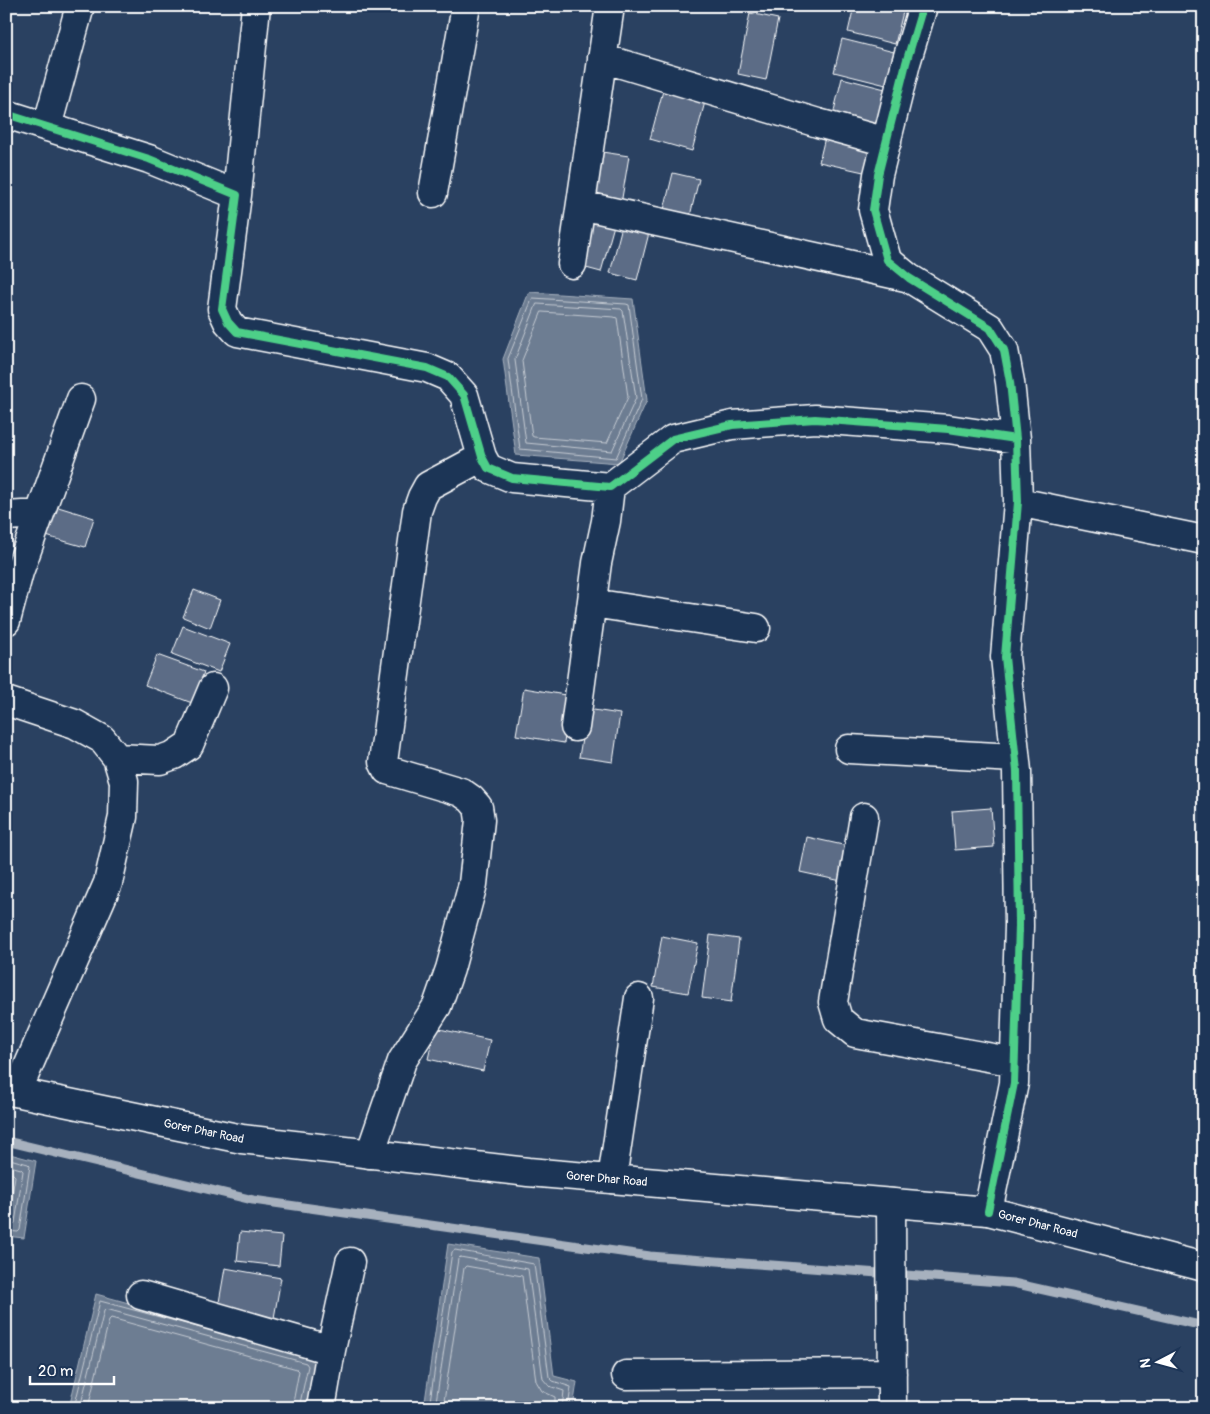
<svg xmlns="http://www.w3.org/2000/svg" width="1210" height="1414" viewBox="0 0 1210 1414" font-family="Pangolin,sans-serif">
	<style>
		.water { fill: #6d7d92; stroke: #a7b1be }
		.lines { fill: none; stroke-linecap: round; stroke-linejoin: round }
		.shore { stroke: #c5cbd3; stroke-width: 1 }
		.stream { stroke: #a7b1be; stroke-width: 9 }
		.building { fill: #5b6c86; stroke: #fff }
		.minor-casing { stroke: #fff; stroke-width: 31 }
		.tertiary-casing { stroke: #fff; stroke-width: 31 }
		.minor { stroke: #1d3557; stroke-width: 28 }
		.tertiary { stroke: #1d3557; stroke-width: 28 }
		.cycleway-casing { stroke: #1d3557; stroke-width: 11 }
		.cycleway { stroke: #4dcf88; stroke-width: 8 }
		.labels { text-anchor: middle; stroke-width: 4; stroke-linejoin: round; paint-order: stroke }
		.street-label { font-size: 12px; fill: #fff; stroke: #1d3557 }
	</style>
	<rect width="100%" height="100%" fill="#2a4161"/>
	<filter id="ink" filterUnits="userSpaceOnUse"><feTurbulence type="fractalNoise" baseFrequency=".02" numOctaves="2"/><feDisplacementMap in="SourceGraphic" scale="10" xChannelSelector="R" yChannelSelector="G"/><feConvolveMatrix kernelMatrix="1 2 1 2 8 2 1 2 1" color-interpolation-filters="sRGB"/></filter>
	<g filter="url(#ink)">
		<path class="water" d="M 529,292 L 633,299 L 647,400 L 619,463 L 516,455 L 503,359 Z
			M 6,1153 L 36,1161 L 24,1238 L 6,1236 Z
			M 448,1244 L 539,1258 L 554,1376 L 577,1382 L 573,1408 L 424,1408 Z
			M 96,1294 L 321,1356 L 310,1408 L 69,1408 Z"/>
		<g class="lines">
			<path class="shore" d="M 533,298 L 626,304 L 629,305 L 642,399 L 616,458 L 520,449 L 508,359 Z
				M 537,304 L 621,309 L 623,311 L 636,398 L 612,451 L 526,443 L 515,360 Z
				M 542,312 L 614,317 L 617,318 L 628,397 L 607,443 L 534,437 L 532,436 L 522,361 Z
				M 6,1158 L 28,1164 L 30,1166 L 20,1230 L 18,1232 L 6,1231
				M 6,1165 L 21,1169 L 23,1171 L 15,1223 L 13,1225 L 6,1225
				M 6,1172 L 13,1174 L 15,1176 L 9,1215 L 6,1217
				M 74,1408 L 100,1301 L 201,1328
				M 80,1408 L 104,1311 L 106,1309 L 306,1363 L 308,1366 L 299,1408
				M 88,1408 L 109,1320 L 111,1318 L 297,1369 L 299,1371 L 292,1408
				M 429,1408 L 452,1252 L 455,1250 L 534,1264 L 549,1377 L 553,1381 L 571,1387 L 568,1408
				M 435,1408 L 458,1259 L 460,1257 L 528,1269 L 543,1379 L 549,1386 L 564,1391 L 562,1408
				M 443,1408 L 464,1268 L 466,1266 L 522,1276 L 536,1381 L 542,1391 L 555,1397 L 555,1408"/>
			<path class="stream" d="M 6,1141 L 253,1200 L 650,1256 L 1013,1283 L 1204,1326"/>
		</g>
		<path class="building" d="M 854,6 L 898,6 L 904,8 L 895,44 L 848,32 Z
			M 750,13 L 778,19 L 766,80 L 738,74 Z
			M 842,39 L 894,52 L 886,85 L 834,72 Z
			M 842,78 L 889,90 L 877,135 L 831,123 Z
			M 664,87 L 706,98 L 692,151 L 650,139 Z
			M 826,133 L 874,144 L 868,173 L 819,162 Z
			M 602,152 L 629,156 L 621,204 L 595,199 Z
			M 673,173 L 699,179 L 688,224 L 662,218 Z
			M 591,210 L 616,218 L 601,272 L 575,265 Z
			M 623,222 L 650,229 L 637,280 L 610,273 Z
			M 55,506 L 94,518 L 85,547 L 46,536 Z
			M 194,590 L 220,600 L 210,628 L 183,617 Z
			M 183,626 L 230,644 L 219,672 L 172,654 Z
			M 157,655 L 204,672 L 192,703 L 145,685 Z
			M 524,688 L 571,696 L 564,743 L 516,735 Z
			M 587,709 L 620,714 L 613,762 L 579,757 Z
			M 991,808 L 994,847 L 955,850 L 952,811 Z
			M 807,837 L 852,847 L 846,882 L 800,872 Z
			M 710,935 L 739,939 L 731,1002 L 702,998 Z
			M 662,936 L 698,943 L 688,993 L 653,987 Z
			M 435,1028 L 490,1040 L 483,1071 L 428,1059 Z
			M 240,1232 L 282,1236 L 279,1266 L 237,1261 Z
			M 225,1268 L 281,1278 L 274,1318 L 218,1308 Z"/>
		<g class="lines">
			<defs>
				<path id="minor" d="M 923,6 L 906,63 L 878,175 L 873,210 L 887,260 L 909,278 L 990,328 L 1004,350 L 1010,382 L 1016,439 L 1018,502 L 1005,657 L 1017,771 L 1019,926 L 1014,1083 L 988,1211
					M 602,58 L 818,123 L 887,142
					M 6,114 L 149,159 L 237,195 L 222,309 L 228,322 L 237,332 L 427,368 L 448,377 L 464,395 L 482,457 L 488,468 L 512,478 L 610,487 L 673,439 L 732,425 L 815,419 L 948,429 L 1016,439
					M 47,127 L 80,6
					M 433,193 L 466,6
					M 237,195 L 256,6
					M 581,205 L 906,277
					M 572,264 L 610,6
					M 1018,502 L 1204,540
					M 6,516 L 39,514
					M 592,603 L 756,628
					M 6,621 L 19,572 L 81,399
					M 6,701 L 75,724 L 102,739 L 117,758 L 124,781 L 123,817 L 108,883 L 17,1092
					M 575,727 L 597,563 L 606,521 L 610,487
					M 849,749 L 1015,758
					M 117,758 L 160,760 L 174,755 L 189,745 L 213,688
					M 864,817 L 833,1002 L 838,1019 L 855,1033 L 1015,1062
					M 370,1154 L 402,1061 L 437,1006 L 450,969 L 473,884 L 480,820 L 478,807 L 471,799 L 461,792 L 387,770 L 383,762 L 417,511 L 422,497 L 428,486 L 482,457
					M 612,1179 L 639,998
					M 891,1203 L 892,1408
					M 141,1295 L 331,1350
					M 626,1375 L 892,1373
					M 321,1408 L 331,1350 L 350,1262"/>
				<g id="tertiary">
					<path id="s1" d="M 6,1090 L 242,1139 L 528,1172 L 988,1211 L 1204,1267"/>
				</g>
			</defs>
			<use href="#minor" class="minor-casing"/>
			<use href="#tertiary" class="tertiary-casing"/>
			<use href="#minor" class="minor"/>
			<use href="#tertiary" class="tertiary"/>
			<defs>
				<path id="cycleway" d="M 923,6 L 906,63 L 878,175 L 873,210 L 887,260 L 909,278 L 990,328 L 1004,350 L 1010,382 L 1016,439 L 1018,502 L 1005,657 L 1017,771 L 1019,926 L 1014,1083 L 988,1211
					M 6,114 L 149,159 L 237,195 L 222,309 L 228,322 L 237,332 L 427,368 L 448,377 L 464,395 L 482,457 L 488,468 L 512,478 L 610,487 L 673,439 L 732,425 L 815,419 L 948,429 L 1016,439"/>
			</defs>
			<use href="#cycleway" class="cycleway-casing"/>
			<use href="#cycleway" class="cycleway"/>
		</g>
	</g>
	<g class="labels">
		<g class="street-label">
			<text dy="4" stroke="none"><textPath href="#s1" startOffset="202">Gorer Dhar Road</textPath></text>
			<text dy="4" stroke="none"><textPath href="#s1" startOffset="608">Gorer Dhar Road</textPath></text>
			<text dy="4" stroke="none"><textPath href="#s1" startOffset="1042">Gorer Dhar Road</textPath></text>
		</g>
	</g>
	<rect width="1210" height="1414" fill="none" stroke="#1d3557" stroke-width="25"/>
	<rect x="12" y="12" width="1185" height="1389" fill="none" stroke="#fff" stroke-width="2" filter="url(#ink)"/>
	<g transform="translate(1158 1362) rotate(264)" stroke="#1d3557" stroke-width="4" paint-order="stroke">
	<path d="M0-4L9 19L0 12L-9 19Z" fill="#ffffff"/>
	<text y="-8" font-size="14" font-weight="bold" text-anchor="middle" fill="#ffffff">N</text>
	</g>
	<path d="M30 1376v8h84v-8" fill="none" stroke="#ffffff" stroke-width="2.5"/>
	<text x="38" y="1376" font-size="15" fill="#ffffff" stroke="#1d3557" stroke-width="4" paint-order="stroke">20 m</text>
</svg>
